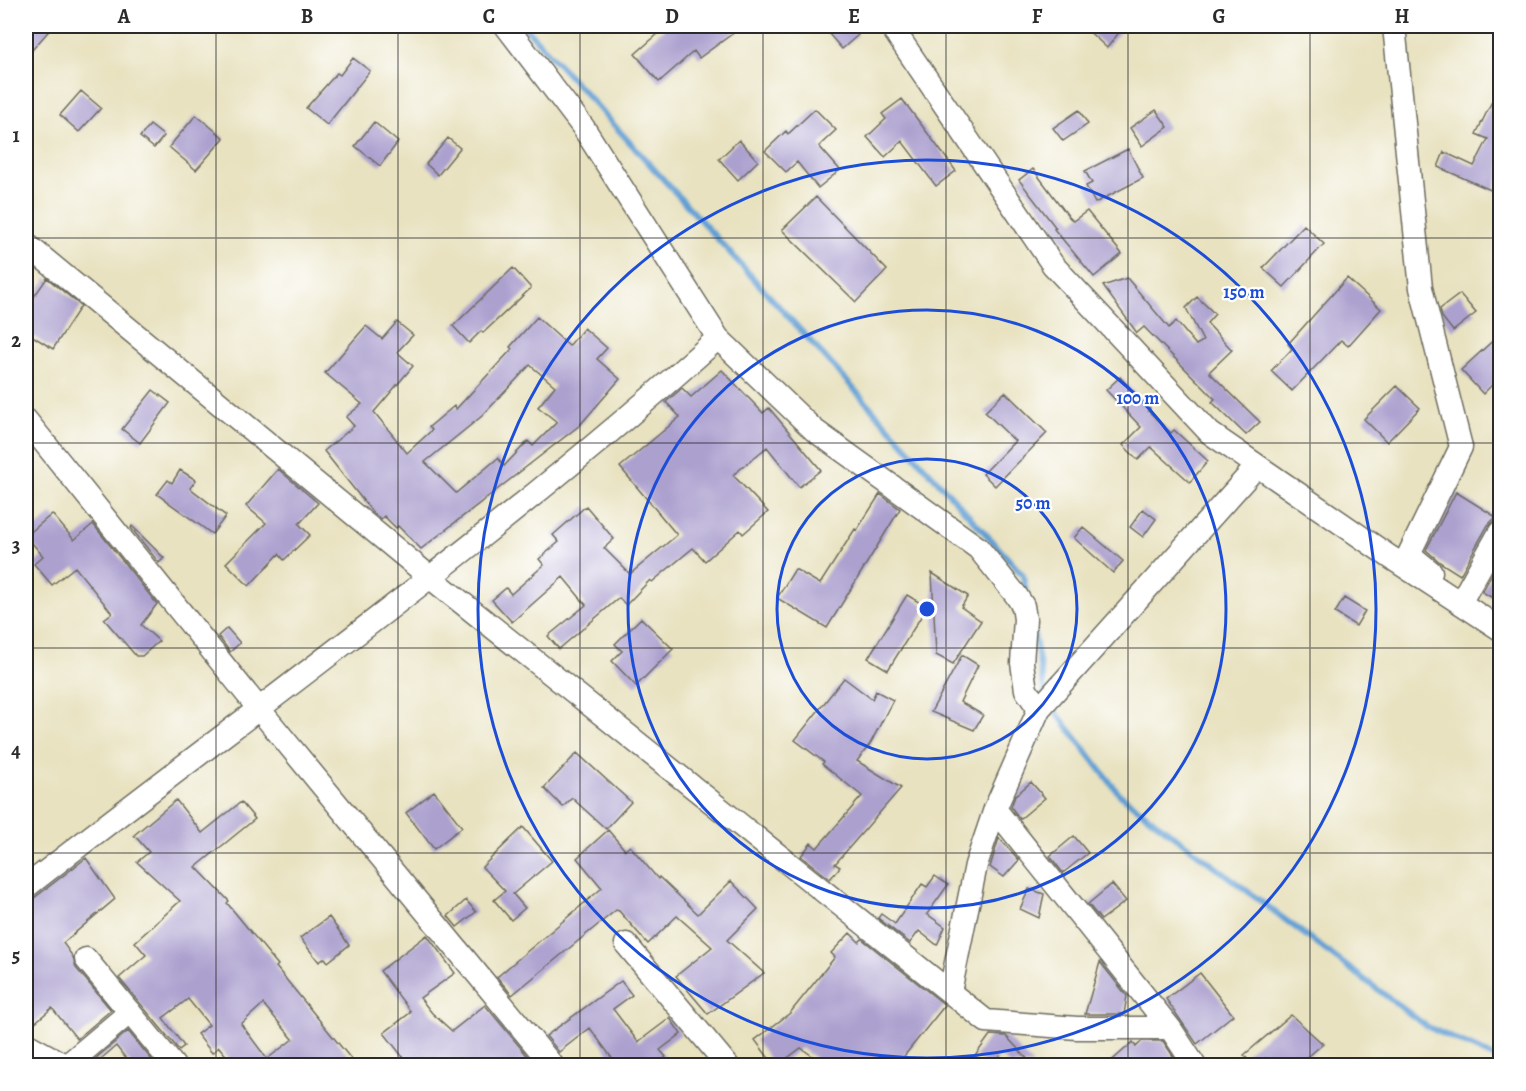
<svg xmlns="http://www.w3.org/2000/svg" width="1526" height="1091" viewBox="0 0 1526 1091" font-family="Alegreya,serif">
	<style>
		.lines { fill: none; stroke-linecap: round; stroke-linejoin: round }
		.stream { stroke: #619fd3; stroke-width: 6 }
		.building { fill: #aca0cf; fill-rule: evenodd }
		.minor-casing { stroke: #6d6b5f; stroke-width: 25 }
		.minor { stroke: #fff; stroke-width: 22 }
		.grid { fill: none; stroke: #2b2b2b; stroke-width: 1.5; stroke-opacity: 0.55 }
		.ring { fill: none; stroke: #1d4ed8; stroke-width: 3 }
		.centre { fill: #1d4ed8; stroke: #fff; stroke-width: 3 }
		.ring-label { font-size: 18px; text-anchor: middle; font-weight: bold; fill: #1d4ed8; stroke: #fff; stroke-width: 4.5; stroke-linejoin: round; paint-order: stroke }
		.neatline { fill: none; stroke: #2b2b2b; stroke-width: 2 }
		.grid-label { font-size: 20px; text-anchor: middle; font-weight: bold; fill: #2b2b2b }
	</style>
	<rect width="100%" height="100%" fill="#fff"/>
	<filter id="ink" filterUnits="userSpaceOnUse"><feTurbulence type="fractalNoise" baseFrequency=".0167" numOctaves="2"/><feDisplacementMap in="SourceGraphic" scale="12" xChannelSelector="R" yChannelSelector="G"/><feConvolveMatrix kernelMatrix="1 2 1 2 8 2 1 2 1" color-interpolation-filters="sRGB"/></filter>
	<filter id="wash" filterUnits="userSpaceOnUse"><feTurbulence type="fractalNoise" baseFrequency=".008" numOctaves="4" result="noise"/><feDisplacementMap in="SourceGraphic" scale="24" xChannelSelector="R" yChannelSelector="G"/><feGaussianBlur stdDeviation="1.35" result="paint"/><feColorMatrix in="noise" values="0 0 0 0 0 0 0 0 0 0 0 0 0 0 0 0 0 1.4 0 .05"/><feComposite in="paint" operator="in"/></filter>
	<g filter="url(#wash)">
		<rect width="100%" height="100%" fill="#e8e2c0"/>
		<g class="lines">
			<path class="stream" d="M 524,26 L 1023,575 L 1027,597
				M 1034,633 L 1045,694
				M 1049,703 L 1120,795 L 1426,1026 L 1500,1060"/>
		</g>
		<g id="blocks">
			<path class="building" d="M 26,26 L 53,26 L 26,57 Z
				M 667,26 L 743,26 L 699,58 L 694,51 L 659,82 L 635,54 Z
				M 822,26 L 850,26 L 858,35 L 842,49 Z
				M 1083,26 L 1124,26 L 1107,48 Z
				M 353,58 L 370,71 L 327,125 L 306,108 L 337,73 L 340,75 Z
				M 1500,85 L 1500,174 L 1493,191 L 1438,167 L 1444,152 L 1474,166 L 1488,139 L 1476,134 Z
				M 81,91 L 101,108 L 79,132 L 60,115 Z
				M 902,99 L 956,171 L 936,186 L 902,141 L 885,157 L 867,137 L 886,119 L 882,114 Z
				M 815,109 L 836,130 L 819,146 L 840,170 L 818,188 L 797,162 L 786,172 L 765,151 L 786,131 L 788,134 Z
				M 1079,110 L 1088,124 L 1063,141 L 1053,128 Z
				M 1156,110 L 1168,127 L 1142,146 L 1130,128 Z
				M 196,115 L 224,138 L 196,170 L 169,147 Z
				M 374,122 L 398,142 L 380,166 L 355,146 Z
				M 150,125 L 164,136 L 154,148 L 140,137 Z
				M 448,138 L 460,148 L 438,175 L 426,164 Z
				M 739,140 L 758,161 L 738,180 L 719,159 Z
				M 1128,149 L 1143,178 L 1095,203 L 1086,186 L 1092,183 L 1085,171 Z
				M 1033,169 L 1069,217 L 1073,221 L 1087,211 L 1122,254 L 1094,277 L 1054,229 L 1056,228 L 1019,180 Z
				M 816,197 L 887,270 L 856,302 L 782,230 Z
				M 1304,225 L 1324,244 L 1284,287 L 1263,268 Z
				M 513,268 L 531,288 L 483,333 L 481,331 L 469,343 L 453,326 Z
				M 47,278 L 81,306 L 53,349 L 26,332 L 26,308 Z
				M 1127,278 L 1169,328 L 1176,321 L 1196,345 L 1203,341 L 1186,308 L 1197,297 L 1215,314 L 1207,323 L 1232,350 L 1209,372 L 1260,422 L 1246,435 L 1212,402 L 1215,399 L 1144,327 L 1137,333 L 1103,286 Z
				M 1347,278 L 1381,309 L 1348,346 L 1341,340 L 1292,391 L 1271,371 L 1292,349 L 1288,344 Z
				M 1460,294 L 1476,313 L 1453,331 L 1442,317 L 1440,309 Z
				M 537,317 L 569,346 L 584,328 L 607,348 L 597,359 L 620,379 L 580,425 L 421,549 L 398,526 L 396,528 L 384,516 L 381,519 L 373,513 L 324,451 L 354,426 L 346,417 L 362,404 L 325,373 L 366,326 L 382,339 L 397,322 L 413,335 L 397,352 L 413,366 L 374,412 L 407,453 L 432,430 L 429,427 L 454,406 L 456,409 L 512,349 L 510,347 ZM 530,365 L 555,386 L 538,407 L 557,422 L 533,446 L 528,441 L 504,466 L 498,458 L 456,493 L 425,462 L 482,416 Z
				M 1500,334 L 1500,377 L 1483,394 L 1461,370 Z
				M 722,370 L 763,413 L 769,408 L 821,470 L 799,487 L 767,447 L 733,475 L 768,512 L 743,534 L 740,530 L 705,561 L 693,548 L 652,582 L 650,580 L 626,605 L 619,598 L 559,649 L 548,636 L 586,605 L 563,577 L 512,622 L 492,600 L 506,588 L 511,594 L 544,565 L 539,559 L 559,542 L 553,535 L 586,506 L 614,539 L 604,548 L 630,574 L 677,535 L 620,467 L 680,417 L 666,402 L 682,388 L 691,397 Z
				M 1120,377 L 1150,409 L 1148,411 L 1171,433 L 1174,430 L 1208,461 L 1190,482 L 1151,447 L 1138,460 L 1123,445 L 1141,427 L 1106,390 Z
				M 1397,386 L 1420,408 L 1387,442 L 1364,419 Z
				M 153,390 L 170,403 L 140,443 L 122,429 Z
				M 1005,392 L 1047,433 L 995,486 L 983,474 L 1015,441 L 985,412 Z
				M 278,469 L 318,503 L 299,524 L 310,535 L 284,560 L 279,554 L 249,586 L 226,563 L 266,523 L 246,506 Z
				M 180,470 L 196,480 L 190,488 L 226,516 L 212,534 L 157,494 L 168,480 L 172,483 Z
				M 1456,492 L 1496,517 L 1488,525 L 1460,575 L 1441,563 L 1426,550 Z
				M 880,494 L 900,509 L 827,628 L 777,598 L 795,569 L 820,584 L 855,529 L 857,530 Z
				M 1143,509 L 1156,519 L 1143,537 L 1130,527 Z
				M 52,514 L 74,540 L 93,524 L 157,604 L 141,625 L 159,641 L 142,656 L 136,656 L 104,619 L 112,613 L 75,567 L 52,585 L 34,564 L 43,556 L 26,536 Z
				M 132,526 L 164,558 L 159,563 L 131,528 Z
				M 1083,527 L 1123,561 L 1113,573 L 1074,538 Z
				M 1497,565 L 1500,567 L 1500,602 L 1482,592 Z
				M 932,573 L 968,596 L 961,607 L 981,621 L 953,664 L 936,655 Z
				M 907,595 L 927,607 L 888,670 L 868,658 Z
				M 1344,598 L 1365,611 L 1356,626 L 1335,613 Z
				M 641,618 L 673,649 L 636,686 L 612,661 L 622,651 L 615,644 Z
				M 227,628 L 240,643 L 230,652 L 218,636 Z
				M 962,655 L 978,665 L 960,702 L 983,715 L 974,730 L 931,712 Z
				M 844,678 L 872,699 L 876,691 L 893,700 L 870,744 L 857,761 L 901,788 L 835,864 L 840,867 L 830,879 L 801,856 L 811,843 L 817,848 L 862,796 L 822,764 L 824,762 L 795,740 Z
				M 577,753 L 631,802 L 606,829 L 572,798 L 563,807 L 544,788 Z
				M 1031,782 L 1045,798 L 1020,819 L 1011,807 L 1015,796 Z
				M 434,791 L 462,827 L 434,849 L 406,813 Z
				M 176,800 L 202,833 L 241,802 L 255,819 L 196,867 L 229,901 L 227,903 L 278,965 L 276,967 L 356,1065 L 234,1065 L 219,1047 L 212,1053 L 197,1034 L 209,1025 L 188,999 L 163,1018 L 184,1046 L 179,1050 L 119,978 L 146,955 L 135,942 L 180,901 L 137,862 L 149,852 L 134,835 ZM 263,1004 L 293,1039 L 267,1059 L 241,1024 Z
				M 523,827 L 552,861 L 513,894 L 525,908 L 511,920 L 494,900 L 505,891 L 482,867 Z
				M 608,830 L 625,850 L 630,846 L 658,879 L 659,877 L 698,914 L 731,881 L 758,909 L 727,940 L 764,973 L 708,1014 L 676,976 L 712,947 L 677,916 L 648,944 L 619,911 L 616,910 L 512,995 L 497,977 L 602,888 L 577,858 Z
				M 1074,836 L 1088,853 L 1063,873 L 1050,856 Z
				M 999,838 L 1019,860 L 1004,877 L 990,867 Z
				M 86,858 L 115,899 L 63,943 L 73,957 L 76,968 L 111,1010 L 77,1039 L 52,1008 L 26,1030 L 26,901 L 34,898 Z
				M 935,876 L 948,885 L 927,914 L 945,927 L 937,945 L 919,931 L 910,943 L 878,918 L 881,914 L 895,924 L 922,884 L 927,887 Z
				M 1112,884 L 1126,901 L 1101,920 L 1088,904 Z
				M 1029,889 L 1044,894 L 1039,918 L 1020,909 Z
				M 466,900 L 476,912 L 457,927 L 448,916 Z
				M 329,917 L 349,945 L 328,962 L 325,958 L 319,962 L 300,938 Z
				M 850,933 L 859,942 L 862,939 L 945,1005 L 897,1065 L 825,1065 L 801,1048 L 778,1065 L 774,1065 L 755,1040 L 790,1013 L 835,957 L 831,953 Z
				M 427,935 L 455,973 L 420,998 L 432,1013 L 452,1031 L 485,1005 L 535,1065 L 409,1065 L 384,1033 L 411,1012 L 380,971 Z
				M 1100,962 L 1127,996 L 1124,1014 L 1085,1014 Z
				M 1200,973 L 1233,1015 L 1197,1044 L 1166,999 Z
				M 621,981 L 632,995 L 613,1009 L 638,1042 L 670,1018 L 681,1034 L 660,1050 L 666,1057 L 656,1065 L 617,1065 L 590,1028 L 559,1052 L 546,1036 Z
				M 1291,1015 L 1323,1044 L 1298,1065 L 1272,1065 L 1266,1058 L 1257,1065 L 1252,1065 L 1244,1055 Z
				M 128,1031 L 156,1065 L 131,1065 L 116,1046 L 96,1063 L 94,1060 Z
				M 990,1035 L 1006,1036 L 1033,1065 L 1010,1065 L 1000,1056 L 993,1065 L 989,1065 L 975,1056 Z
				M 1142,1041 L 1163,1041 L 1179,1065 L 1107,1065 L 1133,1042 L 1136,1047 Z"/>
		</g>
	</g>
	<g filter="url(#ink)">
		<use href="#blocks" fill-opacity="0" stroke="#6d6b5f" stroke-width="1.5"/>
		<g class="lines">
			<defs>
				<path id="minor" d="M 506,26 L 583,127 L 718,338 L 814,430 L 978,548 L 1016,595 L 1023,606 L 1025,619 L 1022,663 L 1026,690 L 1039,709
					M 891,26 L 1053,265 L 1210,433 L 1390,557 L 1500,629
					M 1394,26 L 1421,288 L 1461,447 L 1409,554 L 1431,572
					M 26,244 L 431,578 L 986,1021 L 1077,1028 L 1170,1028
					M 26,420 L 259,709 L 553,1066
					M 1460,603 L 1500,532
					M 995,809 L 1170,1028 L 1195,1066
					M 26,887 C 258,706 499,535 718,338
					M 626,944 L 728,1066
					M 86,959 L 174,1066
					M 950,992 L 976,865 L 995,809 L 1039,709 L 1257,466
					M 26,1044 L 66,1066
					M 66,1066 L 130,1012"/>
			</defs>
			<use href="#minor" class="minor-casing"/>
			<use href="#minor" class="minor"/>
		</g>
	</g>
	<path class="grid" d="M 216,26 L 216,1066M 398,26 L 398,1066M 580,26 L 580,1066M 763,26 L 763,1066M 946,26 L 946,1066M 1128,26 L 1128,1066M 1310,26 L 1310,1066M 26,238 L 1500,238M 26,443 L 1500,443M 26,648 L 1500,648M 26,853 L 1500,853"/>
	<g class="ring">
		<circle cx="927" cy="609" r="150"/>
		<circle cx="927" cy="609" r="299"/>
		<circle cx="927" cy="609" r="449"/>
	</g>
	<circle cx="927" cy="609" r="9" class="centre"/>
	<g class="ring-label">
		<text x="1244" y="298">150 m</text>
		<text x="1138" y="404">100 m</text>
		<text x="1033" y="509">50 m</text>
	</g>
	<rect width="1526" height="1091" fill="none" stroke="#fff" stroke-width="66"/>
	<rect x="33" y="33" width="1460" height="1025" class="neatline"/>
	<g class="grid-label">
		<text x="124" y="23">A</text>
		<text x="307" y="23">B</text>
		<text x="489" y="23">C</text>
		<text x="672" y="23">D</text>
		<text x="854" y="23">E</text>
		<text x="1037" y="23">F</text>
		<text x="1219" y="23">G</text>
		<text x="1402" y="23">H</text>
		<text x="16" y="142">1</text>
		<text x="16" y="347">2</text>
		<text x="16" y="552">3</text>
		<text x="16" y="757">4</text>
		<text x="16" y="962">5</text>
	</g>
</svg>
